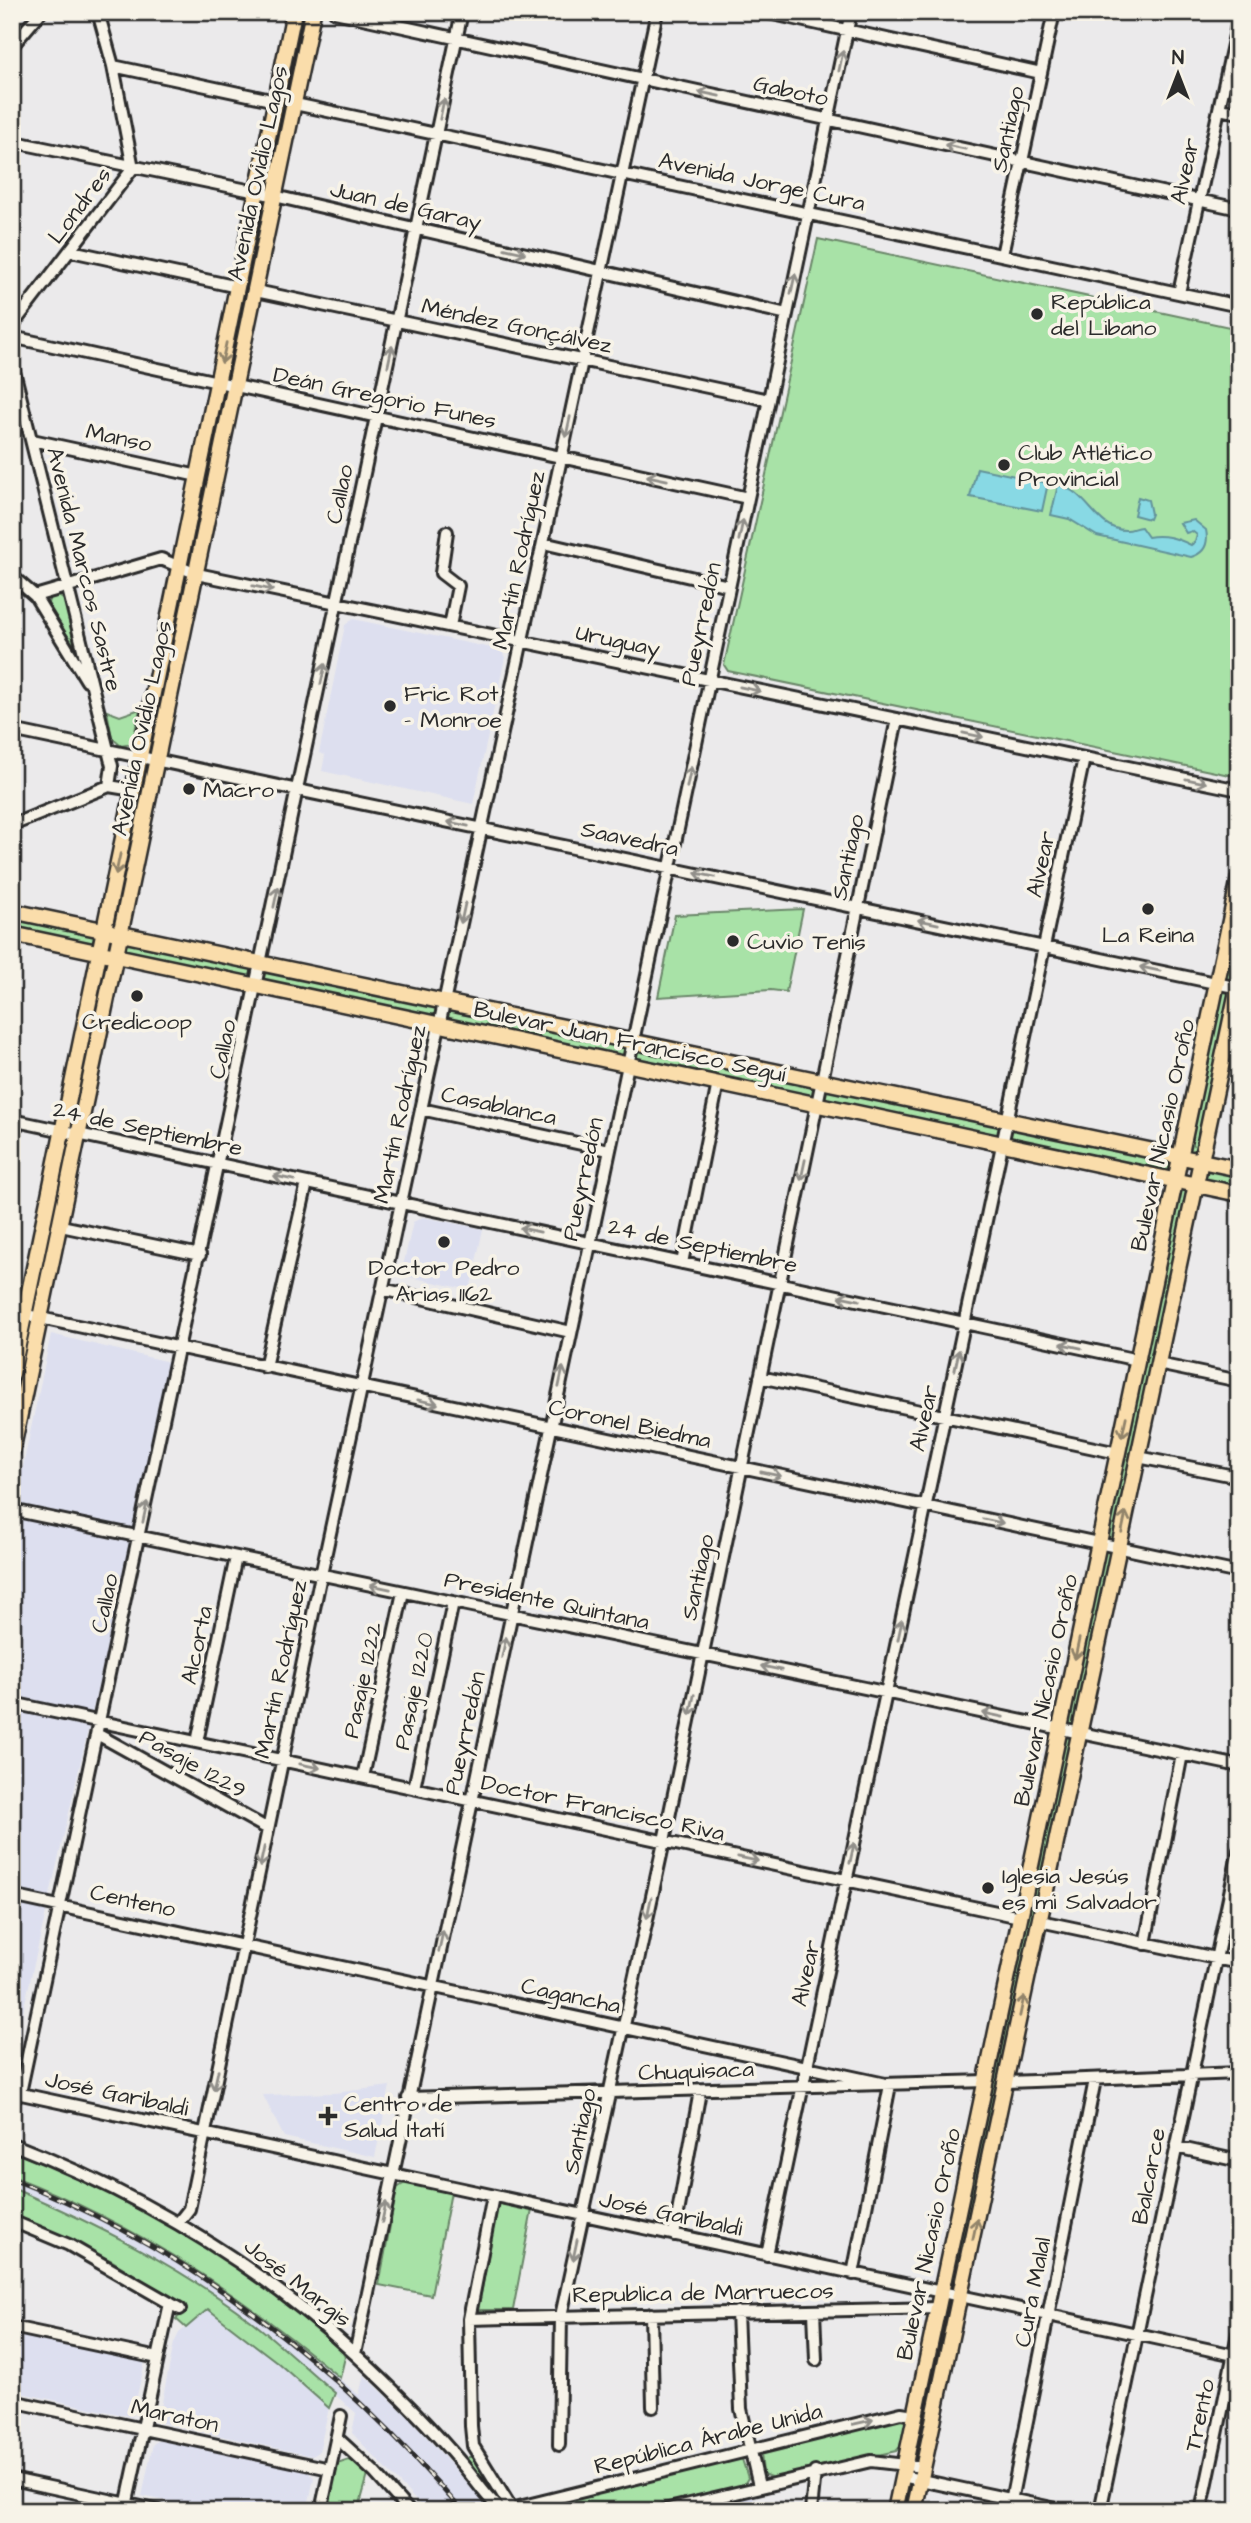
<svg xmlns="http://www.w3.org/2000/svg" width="1251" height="2523" viewBox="0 0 1251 2523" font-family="'Architects Daughter',sans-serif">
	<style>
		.built { fill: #dddfef }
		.green { fill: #a8e2a7; stroke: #6a8669; stroke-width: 2; fill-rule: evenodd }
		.water { fill: #88d9e4; stroke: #63939a; stroke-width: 2 }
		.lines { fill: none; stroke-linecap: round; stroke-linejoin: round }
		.minor-casing { stroke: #2b2b2b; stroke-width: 16 }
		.major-casing { stroke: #2b2b2b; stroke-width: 19 }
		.minor { stroke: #f7f3e8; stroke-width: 10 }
		.major { stroke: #faddab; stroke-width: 14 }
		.rail-casing { stroke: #2b2b2b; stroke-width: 5 }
		.rail { stroke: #f7f3e8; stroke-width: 2.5; stroke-dasharray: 8; stroke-linecap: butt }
		.oneway { stroke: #918f8a }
		.oneway2 { stroke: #92846b }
		.poi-dot { fill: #2b2b2b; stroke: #f7f3e8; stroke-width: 2.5 }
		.labels { text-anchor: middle; stroke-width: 7; stroke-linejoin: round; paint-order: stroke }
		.street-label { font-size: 23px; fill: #2b2b2b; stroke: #f7f3e8 }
		.poi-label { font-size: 23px; fill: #2b2b2b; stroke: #f7f3e8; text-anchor: start }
	</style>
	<rect width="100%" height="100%" fill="#ebeaeb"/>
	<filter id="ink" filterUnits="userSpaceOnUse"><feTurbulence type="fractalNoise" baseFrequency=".0143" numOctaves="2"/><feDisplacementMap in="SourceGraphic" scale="14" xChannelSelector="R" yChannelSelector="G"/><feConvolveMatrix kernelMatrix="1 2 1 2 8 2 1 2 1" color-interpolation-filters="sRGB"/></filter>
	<g filter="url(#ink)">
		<path class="built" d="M 353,619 L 501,650 L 505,658 L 473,804 L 322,771 L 325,755 L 319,753 L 345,625 Z
			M 423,1217 L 483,1229 L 470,1290 L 401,1275 L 413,1222 Z
			M 51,1334 L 173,1363 L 12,2059 L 12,1518 Z
			M 390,2086 L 375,2157 L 284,2137 L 263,2095 L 334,2093 Z
			M 12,2176 L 84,2207 L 181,2259 L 260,2313 L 359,2395 L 364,2375 L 410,2418 L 492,2511 L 426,2511 L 352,2433 L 356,2413 L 251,2321 L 208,2290 L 128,2242 L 78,2216 L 12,2188 Z
			M 208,2309 L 277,2362 L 329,2408 L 319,2452 L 312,2456 L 158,2422 L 174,2343 L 179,2333 Z
			M 12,2332 L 145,2362 L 132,2417 L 12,2391 Z
			M 161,2439 L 308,2471 L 314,2478 L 307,2511 L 215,2511 L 142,2496 L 153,2444 Z
			M 753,2496 L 756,2511 L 697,2511 Z"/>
		<path class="green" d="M 818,239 L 1239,329 L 1239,386 L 1235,402 L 1239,407 L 1239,777 L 728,671 L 724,665 Z
			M 57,595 L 66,601 L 79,652 L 47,606 L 50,597 Z
			M 140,709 L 132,744 L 121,746 L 112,738 L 107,711 L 120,716 Z
			M 1239,878 L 1239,982 L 1201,1161 L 1239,1169 L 1239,1194 L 1196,1184 L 914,2511 L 895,2511 L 1176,1180 L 12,934 L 12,911 L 1180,1157 ZM 1180,1157 L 1201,1161 L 1195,1184 L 1176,1180 Z
			M 803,909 L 786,992 L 771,990 L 658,997 L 675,915 Z
			M 12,2151 C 134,2199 247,2263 343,2353 L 345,2357 L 340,2378 C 240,2294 135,2223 12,2176 Z
			M 405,2183 L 451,2192 L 431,2295 L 379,2285 L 397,2188 Z
			M 12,2188 C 96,2224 177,2265 250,2320 C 279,2343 307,2369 335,2393 L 329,2408 L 277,2362 L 208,2309 L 186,2328 L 176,2319 L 185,2311 L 183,2305 L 112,2261 L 12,2214 Z
			M 498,2203 L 532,2210 L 513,2310 L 478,2310 Z
			M 895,2417 L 906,2421 L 900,2447 L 896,2451 L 773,2478 L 763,2474 L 761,2452 Z
			M 738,2456 L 742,2459 L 748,2478 L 743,2486 L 647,2511 L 526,2511 Z
			M 469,2457 L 475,2457 L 501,2503 L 465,2460 Z
			M 349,2460 L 358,2463 L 368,2475 L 358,2511 L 327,2511 L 337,2464 Z"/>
		<path class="water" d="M 977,468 L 1048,483 L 1042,511 L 970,497 Z
			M 1058,485 C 1088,491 1096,530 1125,530 C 1131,531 1135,527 1141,527 L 1148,537 C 1164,534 1177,538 1191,545 L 1195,542 L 1197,535 L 1192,531 L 1186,533 L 1180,523 L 1194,520 L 1206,530 C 1209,544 1205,553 1191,557 L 1097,536 L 1069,519 L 1051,515 Z
			M 1138,497 L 1148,500 L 1151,514 L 1149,519 L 1134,515 Z"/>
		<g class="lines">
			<defs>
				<path id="minor" d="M 335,12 L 1239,209
					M 764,12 L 1041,73
					M 12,46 L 41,12
					M 113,66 L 276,101
					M 295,104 L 1239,306
					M 1219,109 L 1239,113
					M 12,120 L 15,142 L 12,146
					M 15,142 L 257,192 L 787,314
					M 71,251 L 238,287
					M 1002,255 L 1054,12
					M 256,291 L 769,400
					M 1179,293 L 1239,17
					M 12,326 L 133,168 L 113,66 L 98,12
					M 12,337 L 748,498
					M 12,363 L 112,766 L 109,786
					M 32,440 L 198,476
					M 447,532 L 441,573 L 458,586 L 450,626
					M 543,543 L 729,586
					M 12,576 L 35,596 L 87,681
					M 35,596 L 161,559 L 197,574 L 1239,790
					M 12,730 L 1239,988
					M 12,825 L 109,786 L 133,790
					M 421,1109 L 609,1150
					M 12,1120 L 1138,1360
					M 61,1226 L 200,1255
					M 682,1263 L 718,1083
					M 382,1289 L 571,1332
					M 12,1312 L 1239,1573
					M 1158,1364 L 1239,1381
					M 265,1367 L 307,1183
					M 760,1377 L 1118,1453
					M 1138,1457 L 1239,1477
					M 12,1510 L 1239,1766
					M 12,1703 L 1020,1917
					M 97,1734 L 268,1829
					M 197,1742 L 236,1557
					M 363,1777 L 403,1592
					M 414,1788 L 453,1602
					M 12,1896 L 890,2085 L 853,2274
					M 1040,1921 L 1239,1963
					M 1145,1944 L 1182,1754
					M 1007,2082 L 1239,2073
					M 12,2092 L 1239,2356
					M 20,2093 L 462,12
					M 408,2098 L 986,2081
					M 12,2144 C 138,2193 255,2262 355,2354 C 392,2388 430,2426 462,2464 C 475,2479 485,2496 500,2509 L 511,2509 L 901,2413 L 915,2415
					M 1176,2147 L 1239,2161
					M 493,2196 L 469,2319 L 471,2426 L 473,2446 L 513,2511
					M 12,2221 L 69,2245 L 180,2309
					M 178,2223 L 189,2209 L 321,1575 L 657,12
					M 674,2235 L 700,2091
					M 767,2255 L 1084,758
					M 814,2311 L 816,2360
					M 737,2312 L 741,2409 L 759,2486
					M 651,2314 L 653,2407
					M 469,2319 L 938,2308
					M 12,2327 L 158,2358
					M 355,2354 L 851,12
					M 12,2401 L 330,2469
					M 337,2438 L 374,2472 L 409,2511
					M 559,2445 L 561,2316 L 664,1841 L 897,719
					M 902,2476 L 1066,2511
					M 12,2479 L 160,2511
					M 125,2511 L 170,2303
					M 321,2511 L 341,2416
					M 660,2511 L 871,2461 L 923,2467
					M 811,2511 L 815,2472
					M 1009,2511 L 1095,2080
					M 1100,2511 L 1239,1850
					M 1201,2511 L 1239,2329"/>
				<path id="major" d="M 12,911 L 1239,1169
					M 12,934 L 1239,1194
					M 12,1374 L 294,12
					M 12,1452 L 313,12
					M 895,2511 L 1239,878
					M 914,2511 L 1239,982"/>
			</defs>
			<use href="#minor" class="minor-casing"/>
			<use href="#major" class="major-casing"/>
			<use href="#minor" class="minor"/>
			<use href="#major" class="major"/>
			<defs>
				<path id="rail" d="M 12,2179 C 189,2247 340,2367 462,2511"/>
			</defs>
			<use href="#rail" class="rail-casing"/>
			<use href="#rail" class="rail"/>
		</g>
		<defs><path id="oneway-shaft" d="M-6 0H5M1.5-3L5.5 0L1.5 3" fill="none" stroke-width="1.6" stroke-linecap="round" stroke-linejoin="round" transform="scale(1.75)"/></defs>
		<g class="oneway">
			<use href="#oneway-shaft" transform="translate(841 61) rotate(-78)"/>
			<use href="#oneway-shaft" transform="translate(709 94) rotate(-168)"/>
			<use href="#oneway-shaft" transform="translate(442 109) rotate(-78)"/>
			<use href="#oneway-shaft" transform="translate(955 147) rotate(-168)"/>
			<use href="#oneway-shaft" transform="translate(515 251) rotate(13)"/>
			<use href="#oneway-shaft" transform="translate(793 284) rotate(-78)"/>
			<use href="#oneway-shaft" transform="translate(390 356) rotate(-78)"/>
			<use href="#oneway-shaft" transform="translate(568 427) rotate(102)"/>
			<use href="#oneway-shaft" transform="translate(657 478) rotate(-168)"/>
			<use href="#oneway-shaft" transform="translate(741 530) rotate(-78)"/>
			<use href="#oneway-shaft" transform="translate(263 588) rotate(12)"/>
			<use href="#oneway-shaft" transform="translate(323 674) rotate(-78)"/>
			<use href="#oneway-shaft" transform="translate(750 689) rotate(12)"/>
			<use href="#oneway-shaft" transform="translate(973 735) rotate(12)"/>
			<use href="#oneway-shaft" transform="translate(689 777) rotate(-78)"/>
			<use href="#oneway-shaft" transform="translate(1196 781) rotate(12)"/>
			<use href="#oneway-shaft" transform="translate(458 824) rotate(-168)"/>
			<use href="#oneway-shaft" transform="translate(705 875) rotate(-168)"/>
			<use href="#oneway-shaft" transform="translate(276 897) rotate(-78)"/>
			<use href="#oneway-shaft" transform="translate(463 913) rotate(102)"/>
			<use href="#oneway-shaft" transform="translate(928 922) rotate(-168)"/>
			<use href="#oneway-shaft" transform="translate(1150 969) rotate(-168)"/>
			<use href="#oneway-shaft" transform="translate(803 1170) rotate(102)"/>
			<use href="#oneway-shaft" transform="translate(284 1178) rotate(-168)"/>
			<use href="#oneway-shaft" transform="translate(530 1230) rotate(-168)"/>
			<use href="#oneway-shaft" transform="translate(849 1298) rotate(-168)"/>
			<use href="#oneway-shaft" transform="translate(1071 1346) rotate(-168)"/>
			<use href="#oneway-shaft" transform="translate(957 1360) rotate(-78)"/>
			<use href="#oneway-shaft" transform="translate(561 1377) rotate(-78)"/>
			<use href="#oneway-shaft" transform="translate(428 1402) rotate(12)"/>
			<use href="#oneway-shaft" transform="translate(771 1474) rotate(12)"/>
			<use href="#oneway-shaft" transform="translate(145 1512) rotate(-78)"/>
			<use href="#oneway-shaft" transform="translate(993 1521) rotate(12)"/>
			<use href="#oneway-shaft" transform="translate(380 1587) rotate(-168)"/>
			<use href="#oneway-shaft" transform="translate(900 1630) rotate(-78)"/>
			<use href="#oneway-shaft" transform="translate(504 1647) rotate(-78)"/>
			<use href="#oneway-shaft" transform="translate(771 1668) rotate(-168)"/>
			<use href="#oneway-shaft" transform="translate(692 1705) rotate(102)"/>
			<use href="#oneway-shaft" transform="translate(993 1715) rotate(-168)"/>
			<use href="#oneway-shaft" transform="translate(310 1766) rotate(12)"/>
			<use href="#oneway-shaft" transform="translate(852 1853) rotate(-78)"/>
			<use href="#oneway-shaft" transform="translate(262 1857) rotate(102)"/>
			<use href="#oneway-shaft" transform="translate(748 1859) rotate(12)"/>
			<use href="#oneway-shaft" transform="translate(649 1908) rotate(102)"/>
			<use href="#oneway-shaft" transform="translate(441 1941) rotate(-78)"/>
			<use href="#oneway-shaft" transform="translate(216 2080) rotate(102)"/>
			<use href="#oneway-shaft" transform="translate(384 2212) rotate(-78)"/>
			<use href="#oneway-shaft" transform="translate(575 2250) rotate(102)"/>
			<use href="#oneway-shaft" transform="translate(863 2422) rotate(-13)"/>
		</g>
		<g class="oneway2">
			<use href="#oneway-shaft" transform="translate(224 353) rotate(102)"/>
			<use href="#oneway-shaft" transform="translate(118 864) rotate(102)"/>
			<use href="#oneway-shaft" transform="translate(1124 1427) rotate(102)"/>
			<use href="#oneway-shaft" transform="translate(1124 1522) rotate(-78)"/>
			<use href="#oneway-shaft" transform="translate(1077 1649) rotate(102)"/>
			<use href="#oneway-shaft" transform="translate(1022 2006) rotate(-78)"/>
			<use href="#oneway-shaft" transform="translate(975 2229) rotate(-78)"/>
		</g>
	</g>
	<g class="poi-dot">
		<circle cx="1037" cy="314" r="7"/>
		<circle cx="1004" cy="465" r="7"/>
		<circle cx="390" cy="706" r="7"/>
		<circle cx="189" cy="789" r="7"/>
		<circle cx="1148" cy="909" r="7"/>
		<circle cx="733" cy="941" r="7"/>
		<circle cx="137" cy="996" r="7"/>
		<circle cx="444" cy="1242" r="7"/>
		<circle cx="988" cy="1888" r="7"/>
		<path d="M324.5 2105.5h7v7h7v7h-7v7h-7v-7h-7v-7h7z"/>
	</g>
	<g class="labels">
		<g class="street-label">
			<text transform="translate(791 90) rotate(12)" y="8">Gaboto</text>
			<text transform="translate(1007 129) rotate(-78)" y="8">Santiago</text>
			<text transform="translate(1184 171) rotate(-78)" y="8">Alvear</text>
			<text transform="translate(257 173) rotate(-78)" y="8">Avenida Ovidio Lagos</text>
			<text transform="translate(762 181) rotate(12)" y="8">Avenida Jorge Cura</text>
			<text transform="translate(79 205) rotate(-53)" y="8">Londres</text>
			<text transform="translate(406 205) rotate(13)" y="8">Juan de Garay</text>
			<text transform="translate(517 325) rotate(12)" y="8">Méndez Gonçálvez</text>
			<text transform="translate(385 397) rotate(12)" y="8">Deán Gregorio Funes</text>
			<text transform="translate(119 437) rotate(12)" y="8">Manso</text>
			<text transform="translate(339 494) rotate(-78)" y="8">Callao</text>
			<text transform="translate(518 560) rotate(-78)" y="8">Martín Rodríguez</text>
			<text transform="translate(85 569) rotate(76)" y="8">Avenida Marcos Sastre</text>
			<text transform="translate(700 624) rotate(-78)" y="8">Pueyrredón</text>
			<text transform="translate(618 640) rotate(12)" y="8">Uruguay</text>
			<text transform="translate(141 728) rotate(-78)" y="8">Avenida Ovidio Lagos</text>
			<text transform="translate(630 838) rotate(12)" y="8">Saavedra</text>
			<text transform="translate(847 857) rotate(-78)" y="8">Santiago</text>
			<text transform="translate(1040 864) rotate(-78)" y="8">Alvear</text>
			<text transform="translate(630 1041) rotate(12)" y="8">Bulevar Juan Francisco Seguí</text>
			<text transform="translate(222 1049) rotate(-78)" y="8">Callao</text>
			<text transform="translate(499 1105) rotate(12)" y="8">Casablanca</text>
			<text transform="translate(399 1114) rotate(-78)" y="8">Martín Rodríguez</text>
			<text transform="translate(148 1128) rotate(12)" y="8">24 de Septiembre</text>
			<text transform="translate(1162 1135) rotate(-78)" y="8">Bulevar Nicasio Oroño</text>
			<text transform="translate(582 1179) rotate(-78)" y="8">Pueyrredón</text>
			<text transform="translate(703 1245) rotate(12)" y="8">24 de Septiembre</text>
			<text transform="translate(923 1418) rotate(-78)" y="8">Alvear</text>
			<text transform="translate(630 1423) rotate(12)" y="8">Coronel Biedma</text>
			<text transform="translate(697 1577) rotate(-78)" y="8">Santiago</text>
			<text transform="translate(547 1600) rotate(12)" y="8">Presidente Quintana</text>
			<text transform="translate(104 1603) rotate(-78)" y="8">Callao</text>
			<text transform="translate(196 1645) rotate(-78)" y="8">Alcorta</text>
			<text transform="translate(280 1669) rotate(-78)" y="8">Martín Rodríguez</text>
			<text transform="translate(362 1680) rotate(-78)" y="8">Pasaje 1222</text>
			<text transform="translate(1045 1690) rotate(-78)" y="8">Bulevar Nicasio Oroño</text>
			<text transform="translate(413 1691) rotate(-78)" y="8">Pasaje 1220</text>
			<text transform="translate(464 1733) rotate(-78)" y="8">Pueyrredón</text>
			<text transform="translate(193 1763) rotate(29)" y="8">Pasaje 1229</text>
			<text transform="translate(603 1807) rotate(12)" y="8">Doctor Francisco Riva</text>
			<text transform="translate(133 1900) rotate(12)" y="8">Centeno</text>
			<text transform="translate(805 1973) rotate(-78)" y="8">Alvear</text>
			<text transform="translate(571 1995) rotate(12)" y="8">Cagancha</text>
			<text transform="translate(696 2070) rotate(-2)" y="8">Chuquisaca</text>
			<text transform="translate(117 2093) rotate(12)" y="8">José Garibaldi</text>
			<text transform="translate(579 2131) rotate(-78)" y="8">Santiago</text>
			<text transform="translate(1148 2176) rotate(-79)" y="8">Balcarce</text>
			<text transform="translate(671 2213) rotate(12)" y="8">José Garibaldi</text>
			<text transform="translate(928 2244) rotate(-78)" y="8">Bulevar Nicasio Oroño</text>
			<text transform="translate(298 2282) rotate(38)" y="8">José Margis</text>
			<text transform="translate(703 2292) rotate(-1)" y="8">Republica de Marruecos</text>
			<text transform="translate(1032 2292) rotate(-79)" y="8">Cura Malal</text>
			<text transform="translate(175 2415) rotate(12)" y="8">Maraton</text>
			<text transform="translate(1199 2415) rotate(-78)" y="8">Trento</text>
			<text transform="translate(708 2438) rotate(-14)" y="8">República Árabe Unida</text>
		</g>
		<g class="poi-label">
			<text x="1051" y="309">República<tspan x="1051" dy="26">del Libano</tspan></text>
			<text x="1018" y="460">Club Atlético<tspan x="1018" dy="26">Provincial</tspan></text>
			<text x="404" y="701">Fric Rot<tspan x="404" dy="26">- Monroe</tspan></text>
			<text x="203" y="797">Macro</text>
			<text x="1148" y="942" text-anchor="middle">La Reina</text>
			<text x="747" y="949">Cuvio Tenis</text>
			<text x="137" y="1029" text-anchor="middle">Credicoop</text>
			<text x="444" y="1275" text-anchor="middle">Doctor Pedro<tspan x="444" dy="26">Arias 1162</tspan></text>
			<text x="1002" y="1883">Iglesia Jesús<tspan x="1002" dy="26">es mi Salvador</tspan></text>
			<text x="344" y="2111">Centro de<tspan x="344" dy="26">Salud Itatí</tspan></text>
		</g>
	</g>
	<rect width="1251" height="2523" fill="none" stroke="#f7f3e8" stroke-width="42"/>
	<rect x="21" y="21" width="1209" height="2481" fill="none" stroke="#2b2b2b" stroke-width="2.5" filter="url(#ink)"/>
	<g transform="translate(1178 74)" stroke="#f7f3e8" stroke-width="5" paint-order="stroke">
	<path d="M0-5L12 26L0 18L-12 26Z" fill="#2b2b2b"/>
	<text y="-10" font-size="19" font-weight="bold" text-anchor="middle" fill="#2b2b2b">N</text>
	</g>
</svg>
